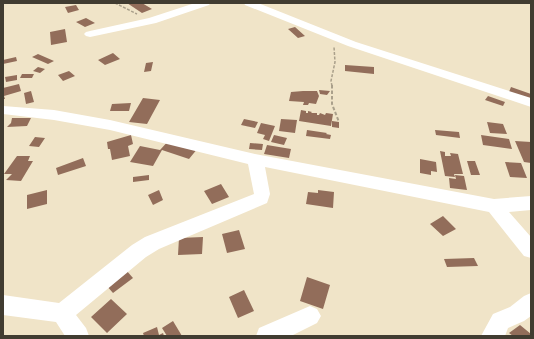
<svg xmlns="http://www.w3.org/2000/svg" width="534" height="339" viewBox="0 0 534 339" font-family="'Space Grotesk',sans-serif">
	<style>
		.building { fill: #926d5a }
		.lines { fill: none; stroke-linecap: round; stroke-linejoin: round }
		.path-far1 { stroke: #aaa08b; stroke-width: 1.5; stroke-dasharray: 3 1.5; stroke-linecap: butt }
		.path { stroke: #aaa08b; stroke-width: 2; stroke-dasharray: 3.5 2; stroke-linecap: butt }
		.minor { fill: #fff; fill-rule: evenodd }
	</style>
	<rect width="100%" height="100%" fill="#f0e4c8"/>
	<path class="building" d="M 127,3 L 142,3 L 152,9 L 142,13 Z
		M 76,5 L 79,10 L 68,13 L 65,7 Z
		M 86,18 L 95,23 L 85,27 L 76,22 Z
		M 295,27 L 305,36 L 298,38 L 288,29 Z
		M 65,29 L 67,42 L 51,45 L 50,32 Z
		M 113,53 L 120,59 L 105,65 L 98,60 Z
		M 38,54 L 54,61 L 48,64 L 32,57 Z
		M 16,57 L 17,61 L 3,64 L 3,60 Z
		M 153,62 L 151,71 L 144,72 L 146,63 Z
		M 345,65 L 374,67 L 374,74 L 345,71 Z
		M 38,67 L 45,69 L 40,73 L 33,71 Z
		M 69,71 L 75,76 L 63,81 L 58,75 Z
		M 22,74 L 34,74 L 32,78 L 20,78 Z
		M 17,75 L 17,80 L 6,82 L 5,77 Z
		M 19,84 L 21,91 L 4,96 L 5,99 L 3,99 L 3,88 Z
		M 511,87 L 531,94 L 531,100 L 509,92 Z
		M 319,90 L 330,91 L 327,95 L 320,94 Z
		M 31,91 L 34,102 L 26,104 L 24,93 Z
		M 303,91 L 317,91 L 319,96 L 316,104 L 309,103 L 308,105 L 303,105 L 304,102 L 289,101 L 291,92 Z
		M 488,96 L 505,102 L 503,106 L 485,100 Z
		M 143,98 L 160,100 L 147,124 L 129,122 Z
		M 131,103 L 129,111 L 110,111 L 112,104 Z
		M 301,110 L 306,111 L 306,113 L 308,113 L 308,111 L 312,112 L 311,113 L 317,113 L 317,115 L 319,115 L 320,113 L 325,115 L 326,113 L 333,114 L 331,126 L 299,121 Z
		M 12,118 L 31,118 L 27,126 L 7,127 L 11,123 Z
		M 244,119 L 258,122 L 255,128 L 241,125 Z
		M 281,119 L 297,120 L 295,133 L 279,131 Z
		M 332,121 L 339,122 L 339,128 L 332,127 Z
		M 487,122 L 503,124 L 507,134 L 490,133 Z
		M 261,123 L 275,126 L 269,141 L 263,139 L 265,135 L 257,133 Z
		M 307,130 L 327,133 L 326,134 L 331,135 L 330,139 L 306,136 Z
		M 435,130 L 459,132 L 460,138 L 436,135 Z
		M 131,135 L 133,144 L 128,146 L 130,156 L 112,160 L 110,149 L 108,149 L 107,142 Z
		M 274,135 L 287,138 L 284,145 L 271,142 Z
		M 481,135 L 509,139 L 512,149 L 483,145 Z
		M 35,137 L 45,138 L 39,147 L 29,146 Z
		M 170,139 L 198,148 L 189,159 L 162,150 L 153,166 L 130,162 L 140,146 L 160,150 Z
		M 515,141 L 531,142 L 531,163 L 524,162 Z
		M 250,143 L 263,144 L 262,150 L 249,149 Z
		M 267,145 L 291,149 L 289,158 L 264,154 Z
		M 440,151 L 445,152 L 445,156 L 451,156 L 450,153 L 458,154 L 463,174 L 454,174 L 455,177 L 445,176 Z
		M 17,156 L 30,156 L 28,161 L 33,161 L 21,181 L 6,180 L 12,174 L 4,174 Z
		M 83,158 L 86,166 L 58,175 L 56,168 Z
		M 420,159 L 436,162 L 437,172 L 431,171 L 431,175 L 420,173 Z
		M 467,161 L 475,161 L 480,175 L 471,175 Z
		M 505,162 L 521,163 L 527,178 L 510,177 Z
		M 149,175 L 149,180 L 133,182 L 133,177 Z
		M 455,175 L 464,176 L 467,190 L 450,188 L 449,178 L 456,179 Z
		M 221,184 L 229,197 L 212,204 L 204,191 Z
		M 47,190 L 47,204 L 27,209 L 27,195 Z
		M 159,190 L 163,200 L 153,205 L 148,195 Z
		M 318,190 L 334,192 L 333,208 L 306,204 L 308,192 L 318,193 Z
		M 443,216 L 456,229 L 443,236 L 430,224 Z
		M 239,230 L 245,249 L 227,253 L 222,234 Z
		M 203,237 L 202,254 L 178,255 L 179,238 Z
		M 474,258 L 478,266 L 447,267 L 444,259 Z
		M 126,270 L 133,278 L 113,293 L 106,285 Z
		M 307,277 L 330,285 L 323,309 L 300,301 Z
		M 244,290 L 254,311 L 238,318 L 229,297 Z
		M 111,299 L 127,314 L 107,333 L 91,317 Z
		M 173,321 L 182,336 L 167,336 L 162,328 Z
		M 520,325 L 531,334 L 531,336 L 513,336 L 509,333 Z
		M 157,327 L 159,335 L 163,333 L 164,336 L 144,336 L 143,333 Z"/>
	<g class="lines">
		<path class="path-far1" d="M 115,3 L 137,14
			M 332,86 L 331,81 L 335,62 L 334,47"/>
		<path class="path" d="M 332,85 L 332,104 L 339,122"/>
		<path class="minor" d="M 195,3 L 210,3 L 209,5 L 156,23 L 90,37 L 86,36 L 84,34 L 86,32 L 90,31 L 149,18 Z
			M 244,3 L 258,3 L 356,42 L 531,98 L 531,107 L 348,46 L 245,5 Z
			M 3,106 L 54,110 L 110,120 L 255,154 L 494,199 L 531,196 L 531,210 L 509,212 L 531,237 L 531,258 L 524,256 L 489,212 L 265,167 L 270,194 L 267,203 L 159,249 L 146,257 L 76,315 L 86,328 L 89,336 L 65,336 L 56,322 L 3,315 L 3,295 L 59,303 L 132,245 L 145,237 L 254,194 L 248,164 L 110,130 L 54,120 L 3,114 Z
			M 531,293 L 531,316 L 524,321 L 508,328 L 505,336 L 481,336 L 493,314 L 510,307 L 524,296 Z
			M 310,306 L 317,309 L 321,316 L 317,323 L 291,336 L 256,336 L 259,328 Z"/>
	</g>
	<rect width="534" height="339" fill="none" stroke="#413c31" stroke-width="8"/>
</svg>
